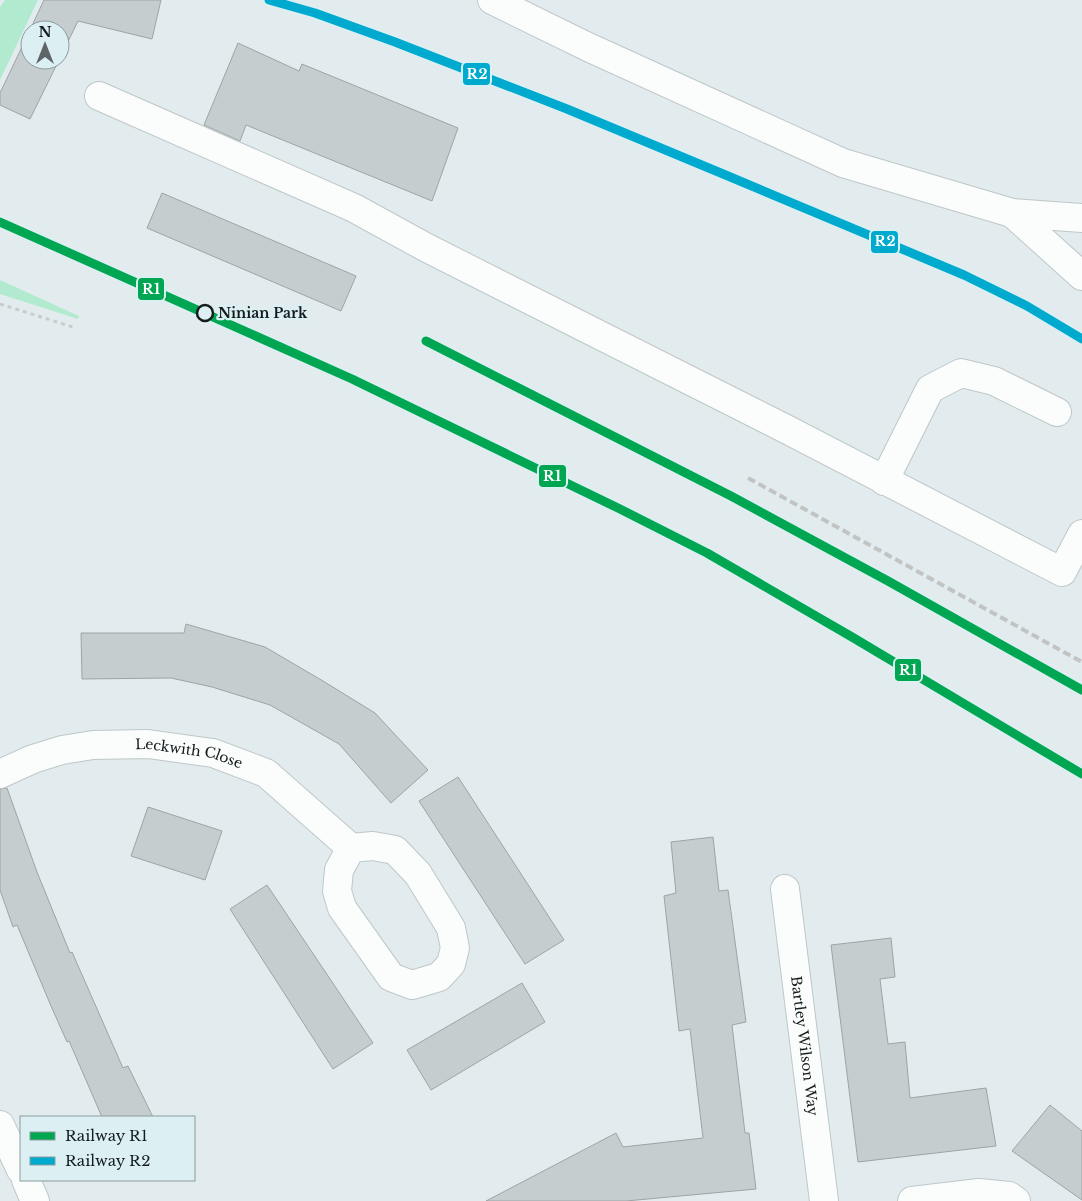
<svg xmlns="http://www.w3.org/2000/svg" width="1082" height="1201" viewBox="0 0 1082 1201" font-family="'Libre Baskerville',serif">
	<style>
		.green { fill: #b2eacf }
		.building { fill: #c5cdcf; stroke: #9da4a7 }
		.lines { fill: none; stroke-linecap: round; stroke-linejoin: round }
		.minor-casing { stroke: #bfc7c8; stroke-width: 30 }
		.path { stroke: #c9cccd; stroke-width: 3; stroke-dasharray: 4 4; stroke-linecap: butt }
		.minor { stroke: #fbfcfc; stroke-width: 28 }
		.rail { stroke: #c2c4c4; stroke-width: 4; stroke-dasharray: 8 4; stroke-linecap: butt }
		.rail-1-casing { stroke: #dcf0f4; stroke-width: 12 }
		.rail-2-casing { stroke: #dcf0f4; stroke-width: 12 }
		.rail-1 { stroke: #00a651; stroke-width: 9 }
		.rail-2 { stroke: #00a9ce; stroke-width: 9 }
		.stop-dot { fill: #dcf0f4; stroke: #151c1d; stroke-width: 2.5 }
		.labels { text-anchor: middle; stroke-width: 4.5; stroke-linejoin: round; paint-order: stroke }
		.stop-label { font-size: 14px; font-weight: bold; fill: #151c1d; stroke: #dcf0f4; text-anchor: start }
		.street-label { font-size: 14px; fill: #151c1d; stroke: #dcf0f4 }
		.line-badge { stroke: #dcf0f4; stroke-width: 2 }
		.badge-label { font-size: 14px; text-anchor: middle; font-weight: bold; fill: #fff }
	</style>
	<rect width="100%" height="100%" fill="#e2ecee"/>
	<path class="green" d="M 5,0 L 38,0 L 0,80 L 0,7 Z
		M 0,280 L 79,316 L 78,319 L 0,294 Z"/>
	<path class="building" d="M 44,0 L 161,0 L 152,39 L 78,21 L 60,58 L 60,30 L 30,30 Z
		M 30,30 L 30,60 L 59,60 L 30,119 L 0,105 L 0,93 Z
		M 238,43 L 299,71 L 302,64 L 458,128 L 432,201 L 246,125 L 240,141 L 204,125 Z
		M 162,193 L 356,276 L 341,311 L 147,228 Z
		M 186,624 L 265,647 L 323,681 L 375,713 L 428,770 L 391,803 L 339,744 L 270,705 L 212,687 L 171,678 L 82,679 L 81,633 L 184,633 Z
		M 458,777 L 564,940 L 525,964 L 419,801 Z
		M 7,788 L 37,872 L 70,953 L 72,952 L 123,1068 L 128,1066 L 153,1117 L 102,1117 L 69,1041 L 67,1042 L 51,1006 L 17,925 L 13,927 L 0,890 L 0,789 Z
		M 148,807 L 222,831 L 205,880 L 131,856 Z
		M 713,837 L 719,891 L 728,890 L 746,1022 L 732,1025 L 745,1133 L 749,1133 L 756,1189 L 626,1201 L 486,1201 L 616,1133 L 623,1147 L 703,1138 L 690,1029 L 679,1031 L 664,896 L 676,893 L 671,842 Z
		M 267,885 L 373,1043 L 333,1069 L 230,909 Z
		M 891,938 L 895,977 L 880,979 L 888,1044 L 905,1042 L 910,1098 L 986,1088 L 996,1146 L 858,1162 L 831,945 Z
		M 522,983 L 545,1022 L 431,1090 L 407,1050 Z
		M 1050,1105 L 1082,1131 L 1082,1200 L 1012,1151 Z"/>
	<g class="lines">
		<defs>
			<g id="minor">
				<path d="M 492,0 L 588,47 L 843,163 L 1012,213 L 1082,218"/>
				<path d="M 99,96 L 354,208 L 427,248 L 786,429 L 1062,572 L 1082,534"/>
				<path d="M 1012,213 L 1082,276"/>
				<path d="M 884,481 L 930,389 L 961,373 L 994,381 L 1057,412"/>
				<path id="s1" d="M 0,774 L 33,759 L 62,750 L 93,745 L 148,744 L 213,753 L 266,773 L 351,848"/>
				<path d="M 373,846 L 395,850 L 418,874 L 451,928 L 455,948 L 451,964 L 439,977 L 412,985 L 391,977 L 342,908 L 337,891 L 339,870 L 351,848 Z"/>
				<path id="s2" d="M 785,889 L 824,1201"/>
				<path d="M 0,1125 L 21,1170"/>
				<path d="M 26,1180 L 35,1201"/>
				<path d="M 912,1201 L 979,1193 L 1009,1196 L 1016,1201"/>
			</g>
		</defs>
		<use href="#minor" class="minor-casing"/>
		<path class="path" d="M 0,304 L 76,328"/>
		<use href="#minor" class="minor"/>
		<path class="rail" d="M 269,0 L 315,13 L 395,42 L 567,109 L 728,176 L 964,275 L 1027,306 L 1082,339
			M 426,341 L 731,496 L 888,581 L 1082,690
			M 748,478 L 1082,662"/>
		<defs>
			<path id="rail-1" d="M 0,222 L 352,379 L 618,508 L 707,553 L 852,637 L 1082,774
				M 426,341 L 731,496 L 888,581 L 1082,690"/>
			<path id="rail-2" d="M 269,0 L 315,13 L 395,42 L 567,109 L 728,176 L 964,275 L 1027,306 L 1082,339"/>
		</defs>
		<use href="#rail-1" class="rail-1-casing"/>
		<use href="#rail-2" class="rail-2-casing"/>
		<use href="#rail-1" class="rail-1"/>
		<use href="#rail-2" class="rail-2"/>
	</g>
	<circle class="stop-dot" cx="205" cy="313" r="8"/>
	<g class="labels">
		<g class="stop-label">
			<text x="218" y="318">Ninian Park</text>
		</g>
		<g class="street-label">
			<text dy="5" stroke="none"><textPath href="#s1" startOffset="195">Leckwith Close</textPath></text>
			<text dy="5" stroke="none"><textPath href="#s2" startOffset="158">Bartley Wilson Way</textPath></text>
		</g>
	</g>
	<g class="line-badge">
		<rect x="462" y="62" width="29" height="24" rx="5" fill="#00a9ce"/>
		<rect x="870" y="230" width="29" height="24" rx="5" fill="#00a9ce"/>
		<rect x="137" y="277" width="28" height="24" rx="5" fill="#00a651"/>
		<rect x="538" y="464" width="29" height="24" rx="5" fill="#00a651"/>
		<rect x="894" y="658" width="28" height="24" rx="5" fill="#00a651"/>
	</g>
	<g class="badge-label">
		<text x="477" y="79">R2</text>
		<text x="885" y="246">R2</text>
		<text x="151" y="294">R1</text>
		<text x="552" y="481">R1</text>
		<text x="908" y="675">R1</text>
	</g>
	<rect x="20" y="1116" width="175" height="65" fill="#dcf0f4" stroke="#8c9b9e"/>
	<rect x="30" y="1132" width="25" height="8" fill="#00a651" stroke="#8c9b9e"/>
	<text x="65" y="1141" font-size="15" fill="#151c1d">Railway R1</text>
	<rect x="30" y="1157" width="25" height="8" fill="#00a9ce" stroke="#8c9b9e"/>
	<text x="65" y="1166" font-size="15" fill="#151c1d">Railway R2</text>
	<g transform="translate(45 45)"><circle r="24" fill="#dcf0f4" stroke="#8c9b9e"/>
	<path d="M0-4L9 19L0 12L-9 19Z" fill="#5d6566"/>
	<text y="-8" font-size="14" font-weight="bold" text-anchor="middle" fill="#151c1d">N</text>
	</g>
</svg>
